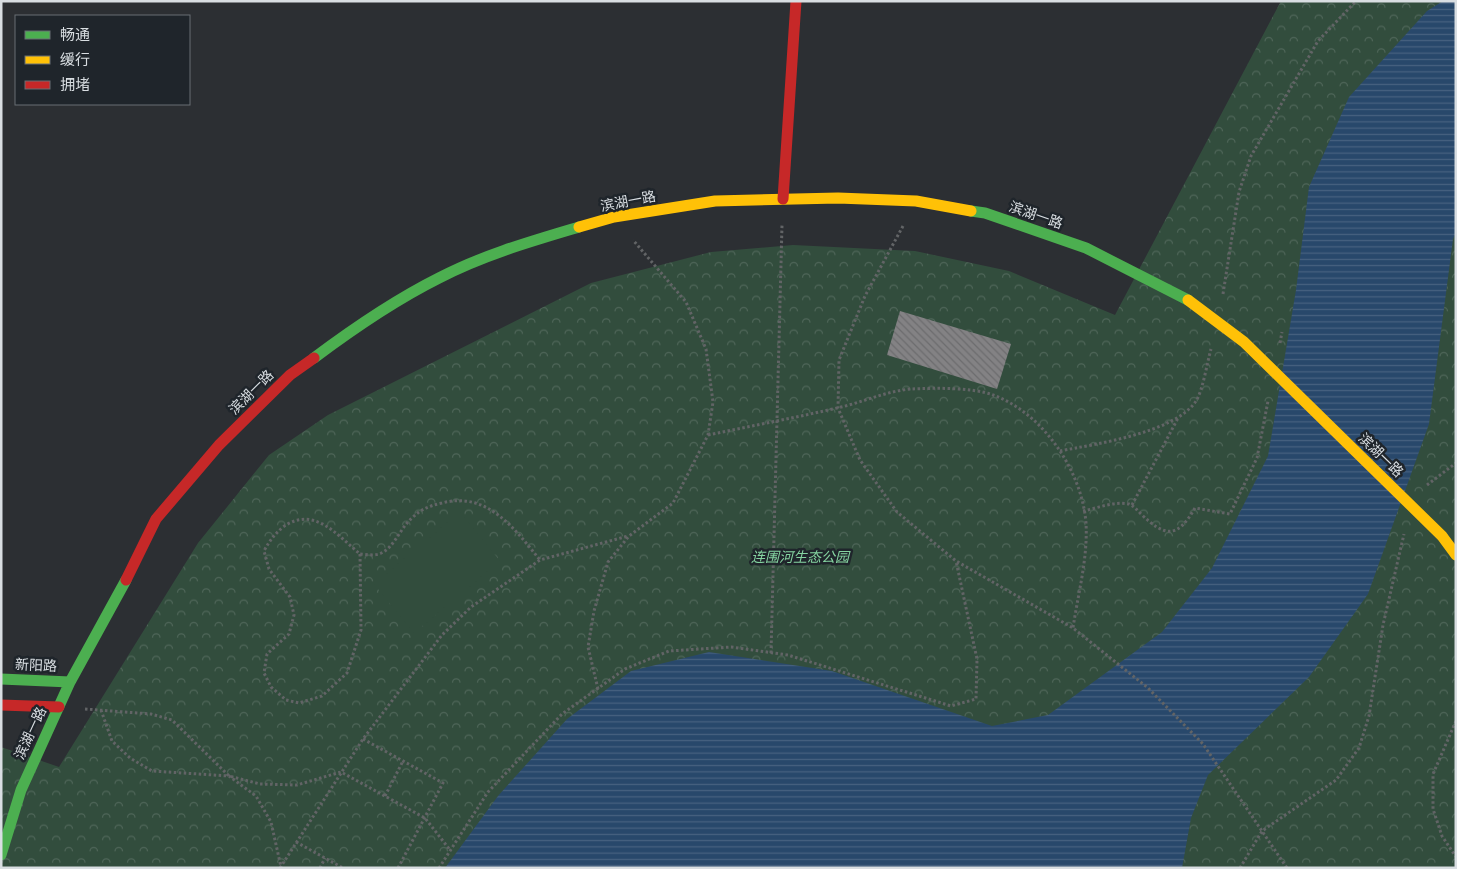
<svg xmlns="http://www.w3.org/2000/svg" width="1457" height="869" viewBox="0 0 1457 869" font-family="Merriweather,'Noto Sans SC',serif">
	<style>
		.park { fill: url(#park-crowns) }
		.pitch { fill: #324d3d }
		.water { fill: url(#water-rules) }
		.building { fill: url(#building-back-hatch) }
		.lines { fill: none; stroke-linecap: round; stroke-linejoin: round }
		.path { stroke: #626466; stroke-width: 3; stroke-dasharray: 2.5 2.5; stroke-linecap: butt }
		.fast { stroke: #4caf50; stroke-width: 11 }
		.slow { stroke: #ffc107; stroke-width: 11 }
		.jam { stroke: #c62828; stroke-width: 11 }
		.labels { text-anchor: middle; stroke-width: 5; stroke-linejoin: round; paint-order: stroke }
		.street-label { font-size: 14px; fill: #d9dee2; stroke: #1f252b }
		.park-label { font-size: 14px; font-style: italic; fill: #85d3a0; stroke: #1f252b }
	</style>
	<defs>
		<pattern id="park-crowns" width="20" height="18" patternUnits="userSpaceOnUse" patternTransform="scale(1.25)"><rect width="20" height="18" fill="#324d3d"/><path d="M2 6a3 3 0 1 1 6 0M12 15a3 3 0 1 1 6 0" fill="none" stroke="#4f6659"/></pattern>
		<pattern id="water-rules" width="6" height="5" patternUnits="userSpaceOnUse" patternTransform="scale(1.25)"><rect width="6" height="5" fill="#28486b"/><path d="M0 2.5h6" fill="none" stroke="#476280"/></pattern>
		<pattern id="building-back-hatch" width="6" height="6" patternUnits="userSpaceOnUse" patternTransform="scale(1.25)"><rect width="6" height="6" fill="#838284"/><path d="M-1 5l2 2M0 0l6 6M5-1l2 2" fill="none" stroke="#6c6c6e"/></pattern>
	</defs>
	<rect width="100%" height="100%" fill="#2c2f33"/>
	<path class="park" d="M 1281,1 L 1456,1 L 1456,868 L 1,868 L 1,747 L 59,767 L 198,543 L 269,455 L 328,415 L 591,283 L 711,252 L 793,245 L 915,251 L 1009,271 L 1115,315 Z"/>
	<path class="pitch" d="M 460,512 L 500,561 L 414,633 L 374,584 Z"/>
	<path class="water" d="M 1443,1 L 1456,1 L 1456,233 L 1453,239 L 1429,424 L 1368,594 L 1309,677 L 1208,775 L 1191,818 L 1182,868 L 445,868 L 498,796 L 567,719 L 631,671 L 709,652 L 832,671 L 992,726 L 1048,715 L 1162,632 L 1212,568 L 1268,456 L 1296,290 L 1309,187 L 1349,97 L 1427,11 Z"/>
	<path class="building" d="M 900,311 L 1011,344 L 997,389 L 887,355 Z"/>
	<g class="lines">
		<path class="path" d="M 903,226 L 865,296 L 839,360 L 838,408 L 860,460 L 897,512 L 956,561 L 1073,628 L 1148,688 L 1203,744 L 1287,868
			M 1223,294 L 1239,192 L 1251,156 L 1318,41 L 1356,1
			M 1280,343 L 1282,332
			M 708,435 C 751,426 794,418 837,408 C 861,403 886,391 911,389 C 933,388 972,387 993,395 C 1043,413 1082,471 1086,523 C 1088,558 1078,594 1073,628
			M 1060,451 C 1095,444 1175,433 1196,401 C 1203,390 1207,363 1211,349
			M 1427,485 L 1456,463
			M 1132,505 L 1178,418
			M 1083,511 C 1098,508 1114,501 1129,504 C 1134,506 1137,510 1141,514 C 1165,537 1177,539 1195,508 L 1230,514 L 1257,458 L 1268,401
			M 360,554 L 361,630 L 347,673 L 322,696 L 299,703 L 286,700 L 271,687 L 264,673 L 267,654 L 289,634 L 294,615 L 290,597 L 269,569 L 264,551 C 270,540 274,535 283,527 C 314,505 337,535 360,554 C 365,554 373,556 379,554 C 394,549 400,528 412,518 C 421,509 429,506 442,503 C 487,491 514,528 540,560
			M 771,653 L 782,225
			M 598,689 L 588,647 L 594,611 L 608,562 L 629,536 L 673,503 L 708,435 L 713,402 L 706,349 L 686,302 L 633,240
			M 85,709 L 151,714 L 172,720 L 229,776 L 260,784 L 297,785 L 341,772 L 425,818 L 450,850
			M 101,710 L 112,741 L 130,758 L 152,771 L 229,776 L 256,796 L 271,822 L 281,867
			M 1456,721 L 1433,774 L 1433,809 L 1442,836 L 1456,857
			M 363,739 L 443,783 L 398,868
			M 385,796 L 403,761
			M 296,842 L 343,868
			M 280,868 L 363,739 L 442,635 L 471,607 L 540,560 L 628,536
			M 320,868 L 325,858
			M 439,868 L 488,792 L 562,714 L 625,669 L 669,651 L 731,647 L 788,655 L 951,706 L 976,699 L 977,659 L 956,561
			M 1240,868 L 1262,831 L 1336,780 L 1359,748 L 1369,716 L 1383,625 L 1404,534"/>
		<path class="fast" d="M 971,211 L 985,213 L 1086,248 L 1188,300
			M 314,358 C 354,328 395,300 439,278 C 483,255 532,241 579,227
			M 1,679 L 70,682
			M 1,855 L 21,790 L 70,682 L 126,580"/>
		<path class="slow" d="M 579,227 L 614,217 L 715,201 L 838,198 L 916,201 L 971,211
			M 1188,300 L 1244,342 L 1442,536 L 1456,555"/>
		<path class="jam" d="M 783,199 L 796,1
			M 126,580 L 156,519 L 219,445 L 290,375 L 314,358
			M 1,705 L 59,707"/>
	</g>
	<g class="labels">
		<g class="street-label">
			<text transform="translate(628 201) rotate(-11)" y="5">滨湖一路</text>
			<text transform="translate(1036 215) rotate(19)" y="5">滨湖一路</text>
			<text transform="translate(251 392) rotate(-45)" y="5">滨湖一路</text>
			<text transform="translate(1381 455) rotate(44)" y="5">滨湖一路</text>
			<text transform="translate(36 665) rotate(3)" y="5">新阳路</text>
			<text transform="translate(30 733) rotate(-65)" y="5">滨湖一路</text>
		</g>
		<g class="park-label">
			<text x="800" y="562">连围河生态公园</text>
		</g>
	</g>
	<rect width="1457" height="869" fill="none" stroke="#d9dee2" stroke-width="5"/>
	<rect x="15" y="15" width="175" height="90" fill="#1f252b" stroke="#696f74"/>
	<rect x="25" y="31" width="25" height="8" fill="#4caf50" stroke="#696f74"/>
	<text x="60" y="40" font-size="15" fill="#d9dee2">畅通</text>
	<rect x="25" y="56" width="25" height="8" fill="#ffc107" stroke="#696f74"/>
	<text x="60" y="65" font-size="15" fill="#d9dee2">缓行</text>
	<rect x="25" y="81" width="25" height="8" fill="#c62828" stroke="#696f74"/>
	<text x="60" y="90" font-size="15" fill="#d9dee2">拥堵</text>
</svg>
